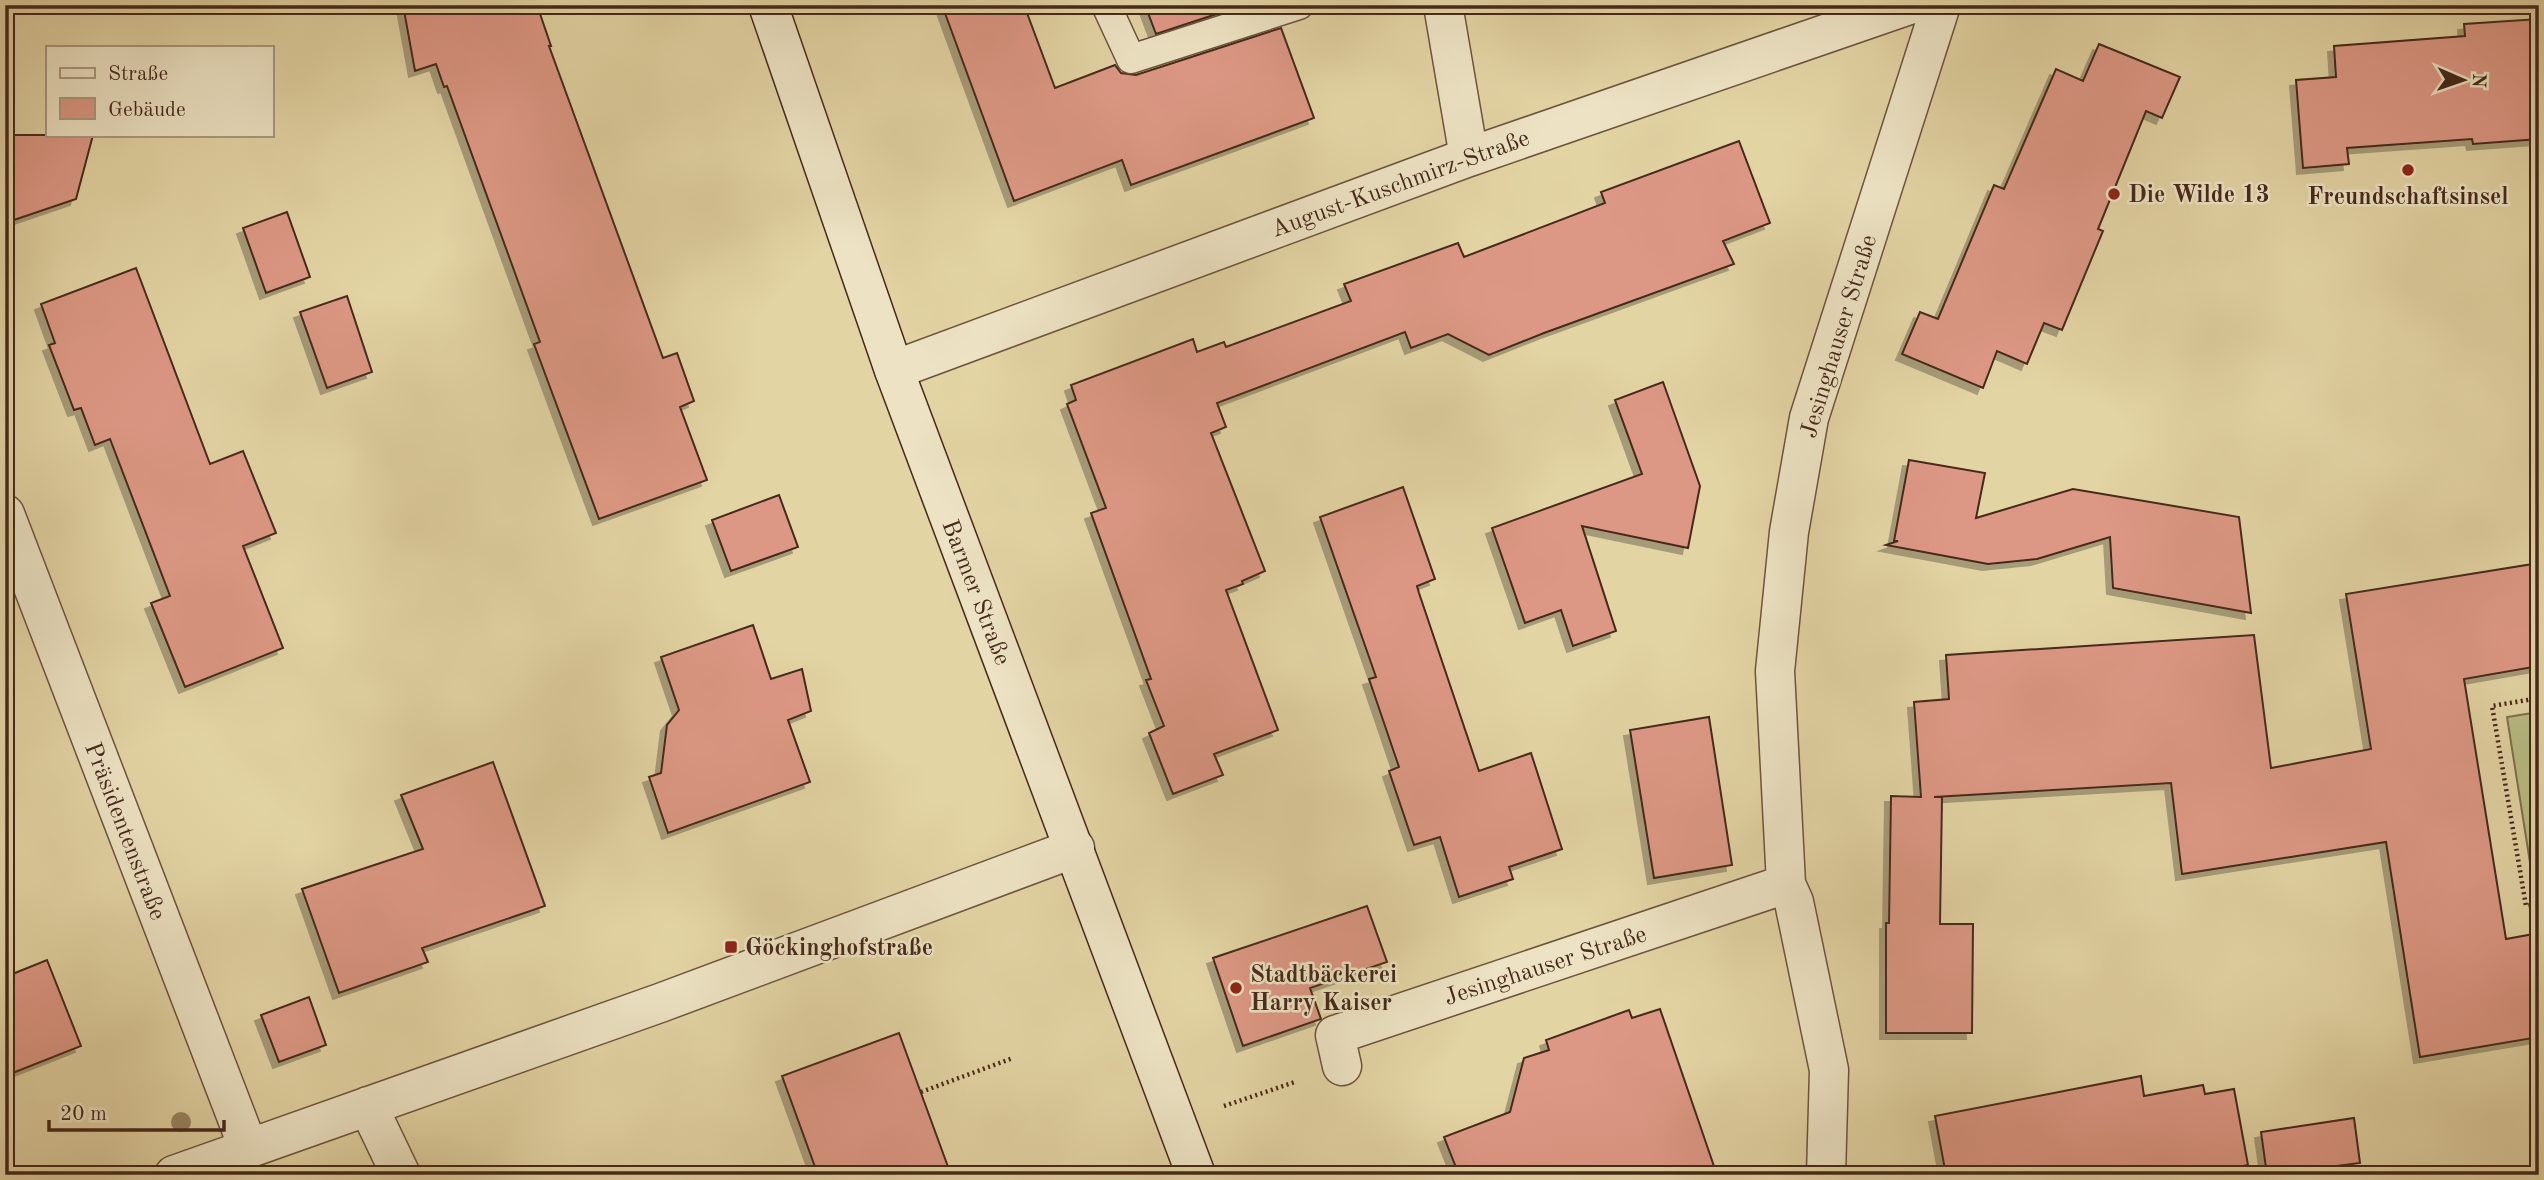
<svg xmlns="http://www.w3.org/2000/svg" width="2544" height="1180" viewBox="0 0 2544 1180" font-family="'Old Standard TT',serif">
	<style>
		.green { fill: #b8bc83; stroke: #7e724e; stroke-width: 2 }
		.building { fill: #dd9885; stroke: #45291a; stroke-width: 2; filter: url(#shadow) }
		.lines { fill: none; stroke-linecap: round; stroke-linejoin: round }
		.lane-casing { stroke: #6c543c; stroke-width: 31 }
		.street-casing { stroke: #6c543c; stroke-width: 41 }
		.secondary-casing { stroke: #45291a; stroke-width: 41 }
		.path { stroke: #45291a; stroke-width: 4.5; stroke-dasharray: 2 3.5; stroke-linecap: butt }
		.lane { stroke: #ede3c4; stroke-width: 28 }
		.street { stroke: #ede3c4; stroke-width: 38 }
		.secondary { stroke: #ede3c4; stroke-width: 38 }
		.tree { fill: #998664 }
		.poi-dot { fill: #8f2418; stroke: #ede3c4; stroke-width: 2.5 }
		.labels { text-anchor: middle; stroke-width: 5; stroke-linejoin: round; paint-order: stroke }
		.street-label { font-size: 24px; fill: #45291a; stroke: #ede3c4 }
		.poi-label { font-size: 24px; font-weight: bold; fill: #45291a; stroke: #ede3c4; text-anchor: start }
	</style>
	<defs>
		<filter id="shadow"><feDropShadow dx="-6" dy="6" stdDeviation="0" flood-color="#0004"/></filter>
	</defs>
	<rect width="100%" height="100%" fill="#e3d4a4"/>
	<filter id="stains"><feTurbulence type="fractalNoise" baseFrequency=".00286" numOctaves="4"/><feColorMatrix values="0 0 0 0 .2 0 0 0 0 .09 0 0 0 0 .02 0 0 0 .5 -.17"/></filter>
	<radialGradient id="worn" r=".72"><stop offset=".6" stop-color="#630" stop-opacity="0"/><stop offset="1" stop-color="#630" stop-opacity=".3"/></radialGradient>
	<path class="green" d="M 2539,712 L 2539,874 L 2532,875 L 2507,717 Z"/>
	<path class="building" d="M 403,5 L 537,5 L 551,46 L 549,46 L 663,358 L 677,353 L 694,401 L 680,407 L 707,480 L 599,519 L 534,344 L 540,342 L 447,86 L 444,87 L 436,64 L 415,71 Z
		M 942,5 L 1024,5 L 1055,88 L 1115,65 L 1121,73 L 1136,75 L 1281,28 L 1314,118 L 1131,185 L 1122,160 L 1014,201 Z
		M 1145,5 L 1244,5 L 1156,34 Z
		M 2539,19 L 2539,139 L 2473,144 L 2472,139 L 2347,148 L 2349,164 L 2303,168 L 2296,80 L 2336,77 L 2334,46 L 2465,36 L 2464,24 Z
		M 2099,44 L 2180,77 L 2162,118 L 2146,111 L 2098,229 L 2103,231 L 2062,330 L 2044,323 L 2027,364 L 1997,351 L 1983,388 L 1902,354 L 1920,312 L 1938,319 L 1994,185 L 2004,189 L 2056,69 L 2083,81 Z
		M 5,135 L 93,135 L 76,199 L 5,223 Z
		M 1739,141 L 1770,223 L 1723,241 L 1734,264 L 1544,333 L 1489,355 L 1448,334 L 1411,348 L 1405,332 L 1217,403 L 1226,427 L 1211,433 L 1265,571 L 1242,581 L 1243,584 L 1226,590 L 1278,730 L 1214,754 L 1223,775 L 1173,794 L 1149,733 L 1164,726 L 1146,680 L 1151,679 L 1091,513 L 1106,508 L 1067,404 L 1076,400 L 1071,385 L 1193,339 L 1197,352 L 1224,342 L 1226,347 L 1351,301 L 1344,284 L 1458,243 L 1464,257 L 1605,203 L 1601,192 Z
		M 287,212 L 310,277 L 266,293 L 243,228 Z
		M 136,268 L 210,464 L 243,451 L 276,533 L 243,546 L 283,648 L 185,687 L 151,603 L 170,596 L 110,439 L 95,445 L 81,408 L 74,410 L 49,345 L 55,343 L 41,304 Z
		M 347,296 L 372,372 L 327,388 L 300,312 Z
		M 1663,382 L 1700,486 L 1688,548 L 1582,526 L 1616,631 L 1573,646 L 1561,610 L 1525,623 L 1492,528 L 1642,474 L 1615,400 Z
		M 1909,460 L 1985,473 L 1976,518 L 2073,489 L 2239,517 L 2251,613 L 2113,588 L 2110,537 L 2037,559 L 1988,564 L 1886,545 L 1898,541 L 1894,541 Z
		M 1403,487 L 1435,579 L 1417,586 L 1419,593 L 1479,771 L 1531,753 L 1562,849 L 1509,867 L 1513,879 L 1459,897 L 1440,837 L 1414,845 L 1389,771 L 1399,767 L 1369,679 L 1376,677 L 1320,517 Z
		M 779,495 L 798,547 L 731,571 L 712,520 Z
		M 2539,563 L 2539,666 L 2464,679 L 2506,939 L 2539,933 L 2539,1037 L 2420,1057 L 2386,842 L 2182,874 L 2171,783 L 1934,797 L 1942,797 L 1940,924 L 1973,924 L 1972,1033 L 1886,1033 L 1886,923 L 1889,923 L 1891,796 L 1921,797 L 1914,702 L 1949,699 L 1946,655 L 2254,635 L 2271,768 L 2371,749 L 2346,594 Z
		M 753,625 L 771,679 L 802,669 L 811,711 L 788,720 L 810,782 L 668,833 L 649,777 L 661,773 L 667,725 L 679,710 L 661,657 Z
		M 1709,717 L 1732,865 L 1654,878 L 1630,730 Z
		M 493,762 L 545,906 L 422,948 L 428,962 L 339,993 L 302,889 L 423,849 L 401,795 Z
		M 1367,906 L 1387,962 L 1310,988 L 1321,1019 L 1243,1046 L 1213,958 Z
		M 47,960 L 81,1046 L 5,1076 L 5,977 Z
		M 309,997 L 326,1045 L 279,1062 L 261,1015 Z
		M 1660,1009 L 1717,1175 L 1459,1175 L 1444,1137 L 1510,1112 L 1524,1058 L 1549,1050 L 1546,1040 L 1629,1010 L 1632,1018 Z
		M 899,1033 L 951,1175 L 818,1175 L 782,1076 Z
		M 2141,1076 L 2144,1096 L 2203,1085 L 2205,1094 L 2234,1089 L 2248,1165 L 2198,1175 L 1946,1175 L 1935,1116 Z
		M 2354,1118 L 2360,1163 L 2267,1175 L 2261,1132 Z"/>
	<g class="lines">
		<defs>
			<path id="lane" d="M 1106,5 L 1131,59 L 1299,5"/>
			<path id="street" d="M 1443,5 L 1469,157
				M 894,370 L 1469,157 L 1909,5
				M 5,514 L 248,1147
				M 1786,884 L 1794,902 L 1829,1070 L 1826,1175
				M 1342,1066 L 1335,1035 L 1786,884 L 1775,671 L 1789,532 L 1809,418 L 1941,5
				M 368,1106 L 401,1175
				M 174,1175 L 660,1003 L 1075,848"/>
			<path id="secondary" d="M 768,5 L 894,370 L 1196,1175"/>
		</defs>
		<use href="#lane" class="lane-casing"/>
		<use href="#street" class="street-casing"/>
		<use href="#secondary" class="secondary-casing"/>
		<path class="path" d="M 2539,698 L 2492,706 L 2526,906 L 2539,904
			M 921,1092 L 1013,1058
			M 1224,1106 L 1295,1082"/>
		<use href="#lane" class="lane"/>
		<use href="#street" class="street"/>
		<use href="#secondary" class="secondary"/>
	</g>
	<circle class="tree" cx="181" cy="1122" r="10"/>
	<g class="poi-dot">
		<circle cx="2408" cy="170" r="7"/>
		<circle cx="2114" cy="194" r="7"/>
		<rect x="724" y="940" width="14" height="14" rx="3.5"/>
		<circle cx="1236" cy="988" r="7"/>
	</g>
	<g class="labels">
		<g class="street-label">
			<text transform="translate(1400 183) rotate(-20)" y="8">August-Kuschmirz-Straße</text>
			<text transform="translate(1838 336) rotate(-73)" y="8">Jesinghauser Straße</text>
			<text transform="translate(977 592) rotate(69)" y="8">Barmer Straße</text>
			<text transform="translate(126 831) rotate(69)" y="8">Präsidentenstraße</text>
			<text transform="translate(1545 965) rotate(-18)" y="8">Jesinghauser Straße</text>
		</g>
		<g class="poi-label">
			<text x="2128" y="202">Die Wilde 13</text>
			<text x="2408" y="204" text-anchor="middle">Freundschaftsinsel</text>
			<text x="745" y="955">Göckinghofstraße</text>
			<text x="1250" y="982">Stadtbäckerei<tspan x="1250" dy="28">Harry Kaiser</tspan></text>
		</g>
	</g>
	<rect width="2544" height="1180" fill="none" stroke="#e3d4a4" stroke-width="28"/>
	<rect x="7" y="7" width="2530" height="1166" fill="none" stroke="#45291a" stroke-width="3.5"/>
	<rect x="14" y="14" width="2516" height="1152" fill="none" stroke="#45291a" stroke-width="2"/>
	<rect x="46" y="46" width="228" height="91" fill="#ede3c4" stroke="#aa9980" stroke-width="2"/>
	<rect x="60" y="68" width="35" height="10" fill="#ede3c4" stroke="#aa9980" stroke-width="2"/>
	<text x="108" y="80" font-size="21" fill="#45291a">Straße</text>
	<rect x="60" y="98" width="35" height="21" fill="#dd9885" stroke="#aa9980" stroke-width="2"/>
	<text x="108" y="116" font-size="21" fill="#45291a">Gebäude</text>
	<g transform="translate(2463 80) rotate(92)" stroke="#ede3c4" stroke-width="5" paint-order="stroke">
	<path d="M0-5L12 26L0 18L-12 26Z" fill="#45291a"/>
	<text y="-10" font-size="19" font-weight="bold" text-anchor="middle" fill="#45291a">N</text>
	</g>
	<path d="M49 1120v10h175v-10" fill="none" stroke="#45291a" stroke-width="3.5"/>
	<text x="60" y="1120" font-size="21" fill="#45291a" stroke="#ede3c4" stroke-width="5" paint-order="stroke">20 m</text>
	<rect width="100%" height="100%" filter="url(#stains)"/>
	<rect width="100%" height="100%" fill="url(#worn)"/>
</svg>
